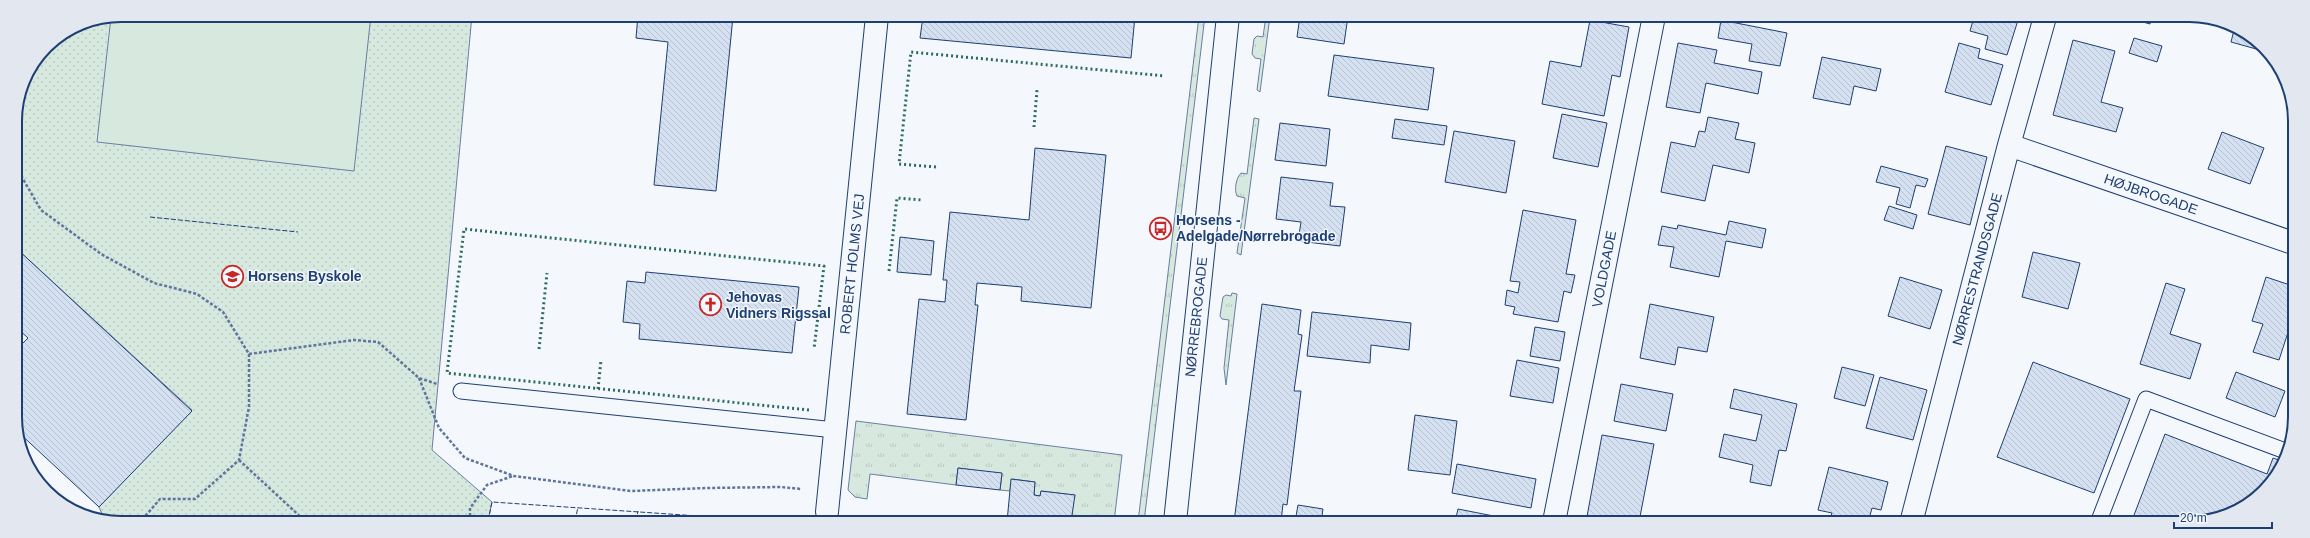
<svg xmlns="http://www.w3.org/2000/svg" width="2310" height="538" viewBox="0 0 2310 538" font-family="Helvetica,sans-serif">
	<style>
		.grass { fill: url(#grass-tufts); stroke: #687fa3 }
		.park { fill: url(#park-dots); stroke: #687fa3 }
		.pitch { fill: #d7e8df; stroke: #687fa3 }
		.building { fill: url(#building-back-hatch); stroke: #1d3f73 }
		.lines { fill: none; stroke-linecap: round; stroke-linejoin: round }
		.lane-casing { stroke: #1d3f73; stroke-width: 17 }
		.street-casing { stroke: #1d3f73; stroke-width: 24 }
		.secondary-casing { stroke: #1d3f73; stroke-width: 24 }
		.path { stroke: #5e769c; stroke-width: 2.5; stroke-dasharray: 3 2; stroke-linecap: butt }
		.lane { stroke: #f4f7fb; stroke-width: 15 }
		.street { stroke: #f4f7fb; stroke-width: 22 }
		.secondary { stroke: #f4f7fb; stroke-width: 22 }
		.hedge { stroke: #2c6c60; stroke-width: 3; stroke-dasharray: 2 3; stroke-linecap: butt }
		.fence { stroke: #1d3f73; stroke-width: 1; stroke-dasharray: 5 2; stroke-linecap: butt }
		.labels { text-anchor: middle; stroke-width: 3; stroke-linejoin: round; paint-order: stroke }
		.street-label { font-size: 14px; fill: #1d3f73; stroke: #f4f7fb }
		.poi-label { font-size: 14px; font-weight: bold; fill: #1d3f73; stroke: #f4f7fb; text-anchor: start }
		.rim { fill: none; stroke: #1d3f73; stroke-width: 2 }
	</style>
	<defs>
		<pattern id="grass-tufts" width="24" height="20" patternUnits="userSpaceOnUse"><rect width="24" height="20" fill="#d7e8df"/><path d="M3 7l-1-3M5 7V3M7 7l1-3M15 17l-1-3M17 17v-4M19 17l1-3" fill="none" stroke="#b8c8c3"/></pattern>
		<pattern id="park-dots" width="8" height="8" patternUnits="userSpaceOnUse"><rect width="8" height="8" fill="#d7e8df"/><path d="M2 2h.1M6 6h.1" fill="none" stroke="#b8c8c3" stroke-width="1.8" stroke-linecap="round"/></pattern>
		<pattern id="building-back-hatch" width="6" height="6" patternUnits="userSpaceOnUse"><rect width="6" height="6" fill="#d5e0f0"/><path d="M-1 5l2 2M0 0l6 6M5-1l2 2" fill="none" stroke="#b6c1d1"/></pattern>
	</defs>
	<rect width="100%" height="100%" fill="#f4f7fb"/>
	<path class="grass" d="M 1199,16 L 1205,16 L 1144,522 L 1138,522 Z
		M 1266,16 L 1270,16 L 1260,92 L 1257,90 L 1261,59 L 1255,58 L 1252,54 L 1254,39 L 1257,36 L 1263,37 Z
		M 1254,118 L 1259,119 L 1241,255 L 1237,253 L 1245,198 L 1237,196 C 1234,190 1236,178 1241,173 L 1247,174 Z
		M 1232,293 L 1237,294 L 1226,385 L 1224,368 L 1229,320 L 1222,319 L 1220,316 L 1223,297 L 1226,295 L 1231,296 Z
		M 856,421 L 1122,455 L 1114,522 L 1071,522 L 1074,495 L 1041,491 L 1040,496 L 1034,495 L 1035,482 L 1012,479 L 1010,491 L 1000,490 L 1002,474 L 958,468 L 956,485 L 870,474 L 867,499 L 855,497 L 848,490 Z"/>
	<path class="park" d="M 121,15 L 472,15 L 432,450 L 492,502 L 488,521 L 105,521 L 99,507 L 192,410 L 16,248 L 15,114 L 23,80 L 46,46 L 81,23 Z"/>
	<path class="pitch" d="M 121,15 L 371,15 L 354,171 L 97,142 L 111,17 Z"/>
	<path class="building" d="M 638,15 L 733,16 L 716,191 L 654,185 L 668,42 L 636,38 Z
		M 923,16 L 1135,16 L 1131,58 L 920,38 Z
		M 1300,16 L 1348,16 L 1344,44 L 1297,37 Z
		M 1974,17 L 2019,17 L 2007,55 L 1985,49 L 1988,36 L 1970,31 Z
		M 2125,17 L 2152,17 L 2150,24 Z
		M 1590,20 L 1629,27 L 1620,77 L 1612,75 L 1604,116 L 1542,104 L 1550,61 L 1581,67 Z
		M 1721,20 L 1787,33 L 1780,66 L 1749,61 L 1752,44 L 1718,38 Z
		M 2234,30 L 2264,46 L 2267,52 L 2231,42 Z
		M 2134,38 L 2162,46 L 2157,62 L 2129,53 Z
		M 2073,40 L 2115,51 L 2101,102 L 2123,108 L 2116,132 L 2053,115 Z
		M 1678,43 L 1717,50 L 1714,63 L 1762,72 L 1758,94 L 1706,83 L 1700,113 L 1666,107 Z
		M 1959,43 L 1980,49 L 1978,58 L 2003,65 L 1991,105 L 1945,92 Z
		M 1334,55 L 1434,68 L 1428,110 L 1328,96 Z
		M 1822,57 L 1881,69 L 1876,91 L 1854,86 L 1850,105 L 1813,98 Z
		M 1562,114 L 1607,123 L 1598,167 L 1553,158 Z
		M 1708,117 L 1739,123 L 1735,139 L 1755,143 L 1749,173 L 1713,165 L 1705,201 L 1661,192 L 1671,142 L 1695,147 L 1699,131 L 1705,132 Z
		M 1395,119 L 1447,126 L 1444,145 L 1392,138 Z
		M 1280,123 L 1330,129 L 1326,166 L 1275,160 Z
		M 1454,131 L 1515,141 L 1506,193 L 1445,182 Z
		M 2222,132 L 2264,148 L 2250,184 L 2208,169 Z
		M 1946,146 L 1987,157 L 1970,225 L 1928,214 Z
		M 1035,148 L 1106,155 L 1091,308 L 1021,301 L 1022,287 L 977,283 L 975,305 L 978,305 L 966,420 L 907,414 L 919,299 L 945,302 L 947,280 L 943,280 L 950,212 L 1029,220 Z
		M 1881,166 L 1928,179 L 1925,187 L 1916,185 L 1910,208 L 1896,204 L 1900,188 L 1876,182 Z
		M 1281,177 L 1333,183 L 1330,206 L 1345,207 L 1340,246 L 1298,241 L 1301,222 L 1276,219 Z
		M 1889,206 L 1917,215 L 1913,229 L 1884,220 Z
		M 1523,210 L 1576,220 L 1566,274 L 1575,275 L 1571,293 L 1564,291 L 1558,322 L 1513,314 L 1515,307 L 1505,305 L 1507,290 L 1518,293 L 1520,282 L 1510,281 Z
		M 1729,221 L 1766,229 L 1762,248 L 1726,241 L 1719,277 L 1670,267 L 1674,247 L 1658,245 L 1662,226 L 1677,229 L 1678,225 L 1726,235 Z
		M 900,237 L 934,241 L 931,275 L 897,272 Z
		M 16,248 L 192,411 L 99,507 L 17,431 L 17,349 L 28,338 L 16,327 Z
		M 2033,252 L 2080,263 L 2068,309 L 2022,297 Z
		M 646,272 L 799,287 L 792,353 L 639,339 L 640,324 L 623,322 L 627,281 L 645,283 Z
		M 1900,277 L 1942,290 L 1930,329 L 1888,316 Z
		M 2266,277 L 2293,286 L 2293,317 L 2279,360 L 2253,352 L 2263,324 L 2252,321 Z
		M 2166,283 L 2185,289 L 2170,334 L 2201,344 L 2190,379 L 2140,364 Z
		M 1262,304 L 1301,310 L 1298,334 L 1302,335 L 1294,391 L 1301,391 L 1287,505 L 1283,504 L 1281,522 L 1234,522 Z
		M 1650,304 L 1714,317 L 1707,352 L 1678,347 L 1675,365 L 1640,358 Z
		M 1312,312 L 1411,323 L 1409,350 L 1371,345 L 1370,363 L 1307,356 Z
		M 1535,327 L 1565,332 L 1560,361 L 1530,356 Z
		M 1517,360 L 1559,368 L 1553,403 L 1510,396 Z
		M 2033,362 L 2130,399 L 2094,493 L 1997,457 Z
		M 1842,367 L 1874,375 L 1865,406 L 1834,398 Z
		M 2236,372 L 2285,391 L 2275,417 L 2226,398 Z
		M 1880,377 L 1927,390 L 1913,440 L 1866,428 Z
		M 1621,384 L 1673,394 L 1666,431 L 1614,421 Z
		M 1734,389 L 1797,404 L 1786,451 L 1779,450 L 1771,486 L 1750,482 L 1753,465 L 1719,457 L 1724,434 L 1756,441 L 1762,415 L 1730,408 Z
		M 1415,415 L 1457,421 L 1450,475 L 1408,470 Z
		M 2165,434 L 2267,474 L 2273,458 L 2284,462 L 2281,470 L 2259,497 L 2229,515 L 2196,523 L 2131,523 Z
		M 1602,435 L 1654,444 L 1639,522 L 1586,522 Z
		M 1457,464 L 1536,479 L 1531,508 L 1452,493 Z
		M 1829,467 L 1888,482 L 1881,510 L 1872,508 L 1868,523 L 1829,522 L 1832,513 L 1818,510 Z
		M 958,468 L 1002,473 L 1000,490 L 956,485 Z
		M 1011,479 L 1035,482 L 1034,495 L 1040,496 L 1041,491 L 1075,495 L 1071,522 L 1007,522 Z
		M 1298,505 L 1323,509 L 1321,522 L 1295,522 Z
		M 1458,509 L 1514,520 L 1514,522 L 1455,522 Z"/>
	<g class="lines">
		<defs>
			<path id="lane" d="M 461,391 L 835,430
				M 2098,523 L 2146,399 L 2288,452"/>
			<path id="street" d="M 2009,145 L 2293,243
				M 827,512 L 877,16
				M 1554,522 L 1654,16
				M 1911,523 L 2009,145 L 2045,17"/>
			<path id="secondary" d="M 1175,522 L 1228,16"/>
		</defs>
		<use href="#lane" class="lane-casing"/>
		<use href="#street" class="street-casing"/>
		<use href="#secondary" class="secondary-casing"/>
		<path class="path" d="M 16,167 L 41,210 L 101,254 L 154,283 L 197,294 L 223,312 L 249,354 L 249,407 L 239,460 L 195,499 L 160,499 L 141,521
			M 249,354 L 354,340 L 378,342 L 419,378 L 437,384
			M 419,378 L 439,428 L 465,458 L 514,476 L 631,491 L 706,488 L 781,487 L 801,489
			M 239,460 L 305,521
			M 470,521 L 470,508 L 487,485 L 513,476"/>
		<use href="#lane" class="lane"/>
		<use href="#street" class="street"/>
		<use href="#secondary" class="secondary"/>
		<path class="hedge" d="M 1034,127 L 1037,90
			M 936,167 L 899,164 L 911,52 L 1165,76
			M 889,271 L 897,198 L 922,200
			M 539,349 L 547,273
			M 598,389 L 601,360
			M 809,410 L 447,373 L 464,229 L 824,266 L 814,349"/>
		<path class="fence" d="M 150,217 L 298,232
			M 488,521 L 492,502 L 787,522
			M 575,521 L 578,507
			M 636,521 L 638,511"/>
	</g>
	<defs>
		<symbol id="bus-ring" viewBox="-11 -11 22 22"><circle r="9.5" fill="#f4f7fb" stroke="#c62828" stroke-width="1.5"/><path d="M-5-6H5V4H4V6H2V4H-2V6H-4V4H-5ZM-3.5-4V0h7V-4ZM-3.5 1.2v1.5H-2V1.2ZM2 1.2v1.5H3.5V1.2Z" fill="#c62828"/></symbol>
		<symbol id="school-ring" viewBox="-11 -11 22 22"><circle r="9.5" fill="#f4f7fb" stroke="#c62828" stroke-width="1.5"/><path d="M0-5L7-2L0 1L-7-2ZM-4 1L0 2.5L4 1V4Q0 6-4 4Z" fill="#c62828"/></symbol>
		<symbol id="church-ring" viewBox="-11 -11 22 22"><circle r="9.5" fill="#f4f7fb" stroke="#c62828" stroke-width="1.5"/><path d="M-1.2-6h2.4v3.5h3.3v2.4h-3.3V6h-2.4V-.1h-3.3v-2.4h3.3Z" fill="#c62828"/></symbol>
	</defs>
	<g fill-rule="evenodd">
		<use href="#bus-ring" x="1148" y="216" width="25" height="25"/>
		<use href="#school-ring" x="220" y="264" width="25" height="25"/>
		<use href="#church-ring" x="698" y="292" width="25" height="25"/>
	</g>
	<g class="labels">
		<g class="street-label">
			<text transform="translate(2151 194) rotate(19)" y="5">HØJBROGADE</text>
			<text transform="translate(852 264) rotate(-84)" y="5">ROBERT HOLMS VEJ</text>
			<text transform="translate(1604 269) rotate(-79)" y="5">VOLDGADE</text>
			<text transform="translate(1977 269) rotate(-75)" y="5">NØRRESTRANDSGADE</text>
			<text transform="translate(1196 317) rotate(-84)" y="5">NØRREBROGADE</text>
		</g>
		<g class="poi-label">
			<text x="1176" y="225">Horsens -<tspan x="1176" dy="16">Adelgade/Nørrebrogade</tspan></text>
			<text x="248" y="281">Horsens Byskole</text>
			<text x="726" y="302">Jehovas<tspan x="726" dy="16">Vidners Rigssal</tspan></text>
		</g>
	</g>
	<path d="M0 0H2310V538H0ZM121 22H2189A99 99 0 0 1 2288 121V417A99 99 0 0 1 2189 516H121A99 99 0 0 1 22 417V121A99 99 0 0 1 121 22Z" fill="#e3e8f0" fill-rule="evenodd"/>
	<path class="rim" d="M121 22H2189A99 99 0 0 1 2288 121V417A99 99 0 0 1 2189 516H121A99 99 0 0 1 22 417V121A99 99 0 0 1 121 22Z"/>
	<path d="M2174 522v6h98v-6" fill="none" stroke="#1d3f73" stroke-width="2"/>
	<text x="2180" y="522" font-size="12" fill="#1d3f73" stroke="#f4f7fb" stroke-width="3" paint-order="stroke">20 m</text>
</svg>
